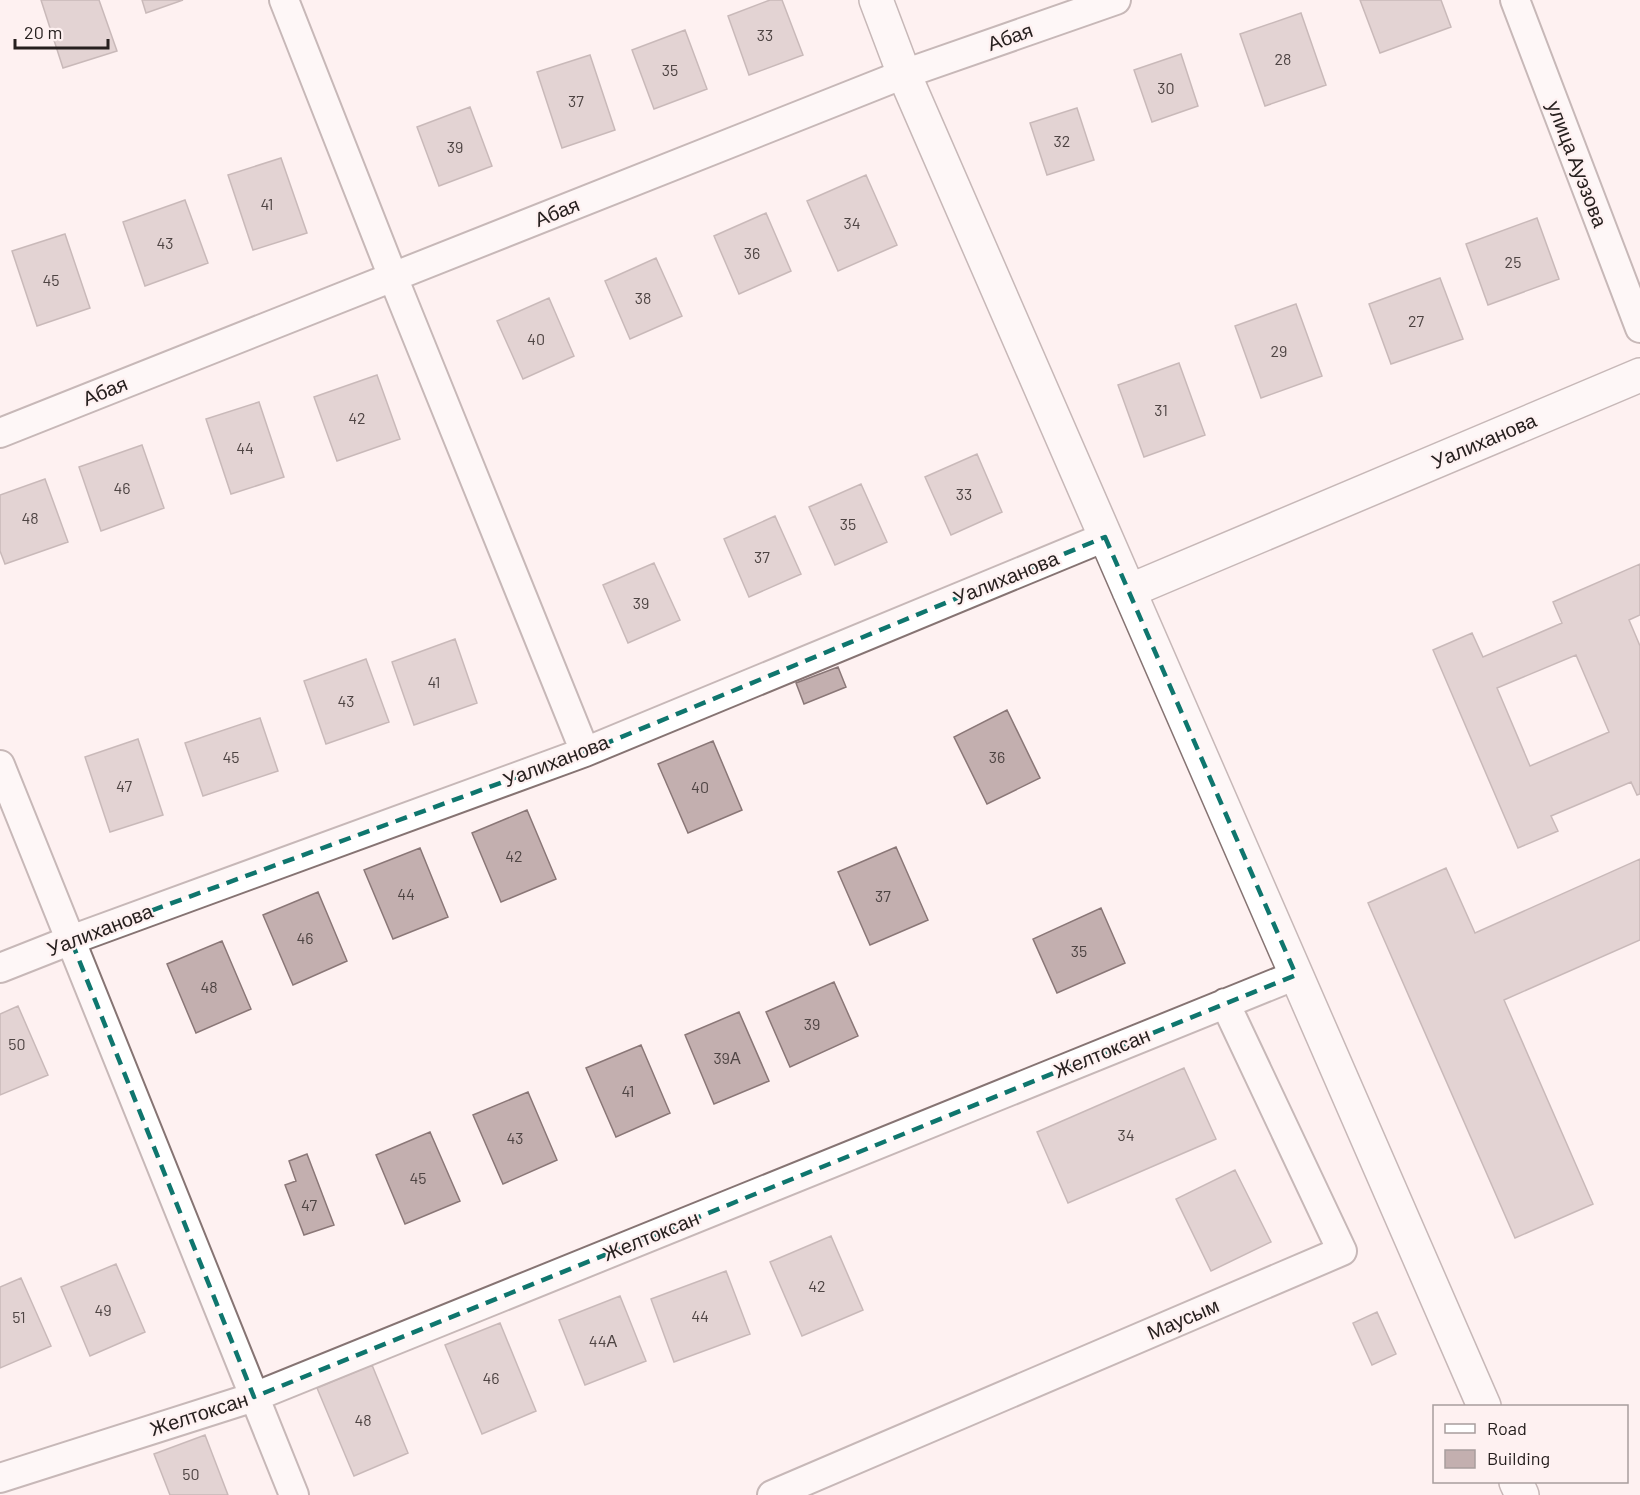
<svg xmlns="http://www.w3.org/2000/svg" width="1640" height="1495" viewBox="0 0 1640 1495" font-family="Barlow,sans-serif">
	<style>
		.building { fill: #c3afaf; stroke: #8a7777; stroke-width: 1.5; fill-rule: evenodd }
		.lines { fill: none; stroke-linecap: round; stroke-linejoin: round }
		.minor-casing { stroke: #867473; stroke-width: 32 }
		.tertiary-casing { stroke: #867473; stroke-width: 36 }
		.minor { stroke: #fff; stroke-width: 28 }
		.tertiary { stroke: #fff; stroke-width: 33 }
		.marked { fill: none; stroke: #0f766e; stroke-width: 4.5; stroke-dasharray: 12 8; stroke-linejoin: round }
		.labels { text-anchor: middle; stroke-width: 4.5; stroke-linejoin: round; paint-order: stroke }
		.number-label { font-size: 16px; fill: #4e4443 }
		.street-label { font-size: 20px; fill: #27201f; stroke: #fef1f1 }
	</style>
	<rect width="100%" height="100%" fill="#fef1f1"/>
	<path class="building" d="M 41,0 L 99,0 L 117,51 L 63,68 Z
		M 142,0 L 183,0 L 146,13 Z
		M 770,0 L 782,0 L 803,55 L 749,75 L 728,16 Z
		M 1360,0 L 1441,0 L 1451,27 L 1380,53 Z
		M 1301,13 L 1326,85 L 1265,106 L 1240,34 Z
		M 685,30 L 707,89 L 654,109 L 632,50 Z
		M 1181,54 L 1198,106 L 1152,122 L 1134,70 Z
		M 590,55 L 615,130 L 562,148 L 537,72 Z
		M 470,107 L 492,166 L 439,186 L 417,127 Z
		M 1077,108 L 1094,160 L 1047,175 L 1030,123 Z
		M 281,158 L 307,233 L 253,250 L 228,175 Z
		M 866,175 L 897,245 L 838,271 L 807,201 Z
		M 185,200 L 208,263 L 145,286 L 123,222 Z
		M 766,213 L 791,271 L 739,294 L 714,236 Z
		M 1537,218 L 1559,279 L 1488,305 L 1466,244 Z
		M 65,234 L 90,308 L 37,326 L 12,251 Z
		M 656,258 L 682,316 L 630,339 L 605,281 Z
		M 1440,278 L 1463,339 L 1391,364 L 1369,304 Z
		M 549,298 L 574,356 L 523,379 L 497,321 Z
		M 1296,304 L 1322,376 L 1261,398 L 1235,326 Z
		M 1179,363 L 1205,435 L 1144,457 L 1118,385 Z
		M 377,375 L 400,439 L 337,461 L 314,397 Z
		M 259,402 L 284,477 L 231,494 L 206,419 Z
		M 142,445 L 164,508 L 101,531 L 79,467 Z
		M 977,454 L 1002,512 L 951,535 L 925,477 Z
		M 45,479 L 68,542 L 5,564 L 0,551 L 0,495 Z
		M 861,484 L 887,542 L 835,565 L 809,507 Z
		M 775,516 L 801,574 L 749,597 L 724,539 Z
		M 654,563 L 680,620 L 628,643 L 603,585 Z
		M 1640,564 L 1640,615 L 1629,620 L 1640,646 L 1640,794 L 1637,795 L 1631,782 L 1551,816 L 1558,831 L 1518,848 L 1433,650 L 1472,633 L 1483,657 L 1562,623 L 1553,602 ZM 1576,655 L 1609,732 L 1530,766 L 1497,688 Z
		M 455,639 L 477,703 L 414,725 L 392,662 Z
		M 366,659 L 389,722 L 326,744 L 304,681 Z
		M 838,667 L 846,687 L 804,704 L 796,683 Z
		M 1007,710 L 1040,778 L 987,804 L 954,737 Z
		M 260,718 L 278,771 L 203,796 L 185,743 Z
		M 138,739 L 163,815 L 110,832 L 85,757 Z
		M 713,741 L 742,810 L 688,833 L 658,764 Z
		M 527,810 L 556,879 L 501,902 L 472,833 Z
		M 896,847 L 928,920 L 870,945 L 838,872 Z
		M 420,848 L 448,917 L 393,939 L 364,870 Z
		M 1640,859 L 1640,940 L 1504,1000 L 1593,1204 L 1515,1238 L 1368,903 L 1446,868 L 1475,933 Z
		M 318,892 L 347,961 L 293,985 L 263,915 Z
		M 1101,908 L 1125,963 L 1057,993 L 1033,939 Z
		M 222,941 L 251,1009 L 196,1033 L 167,964 Z
		M 834,982 L 858,1036 L 790,1067 L 766,1012 Z
		M 18,1006 L 48,1075 L 0,1095 L 0,1014 Z
		M 739,1012 L 769,1081 L 714,1104 L 685,1035 Z
		M 641,1045 L 670,1113 L 616,1137 L 586,1068 Z
		M 1184,1068 L 1216,1139 L 1068,1203 L 1037,1132 Z
		M 528,1092 L 557,1160 L 503,1184 L 473,1115 Z
		M 430,1132 L 460,1201 L 405,1224 L 376,1155 Z
		M 307,1154 L 334,1225 L 304,1235 L 285,1185 L 296,1181 L 289,1161 Z
		M 1235,1170 L 1271,1242 L 1211,1271 L 1176,1199 Z
		M 831,1236 L 863,1310 L 802,1336 L 770,1262 Z
		M 116,1264 L 145,1332 L 90,1356 L 61,1287 Z
		M 726,1271 L 750,1334 L 674,1362 L 651,1299 Z
		M 21,1278 L 51,1346 L 0,1368 L 0,1287 Z
		M 620,1296 L 646,1361 L 585,1385 L 559,1320 Z
		M 1377,1312 L 1396,1354 L 1372,1365 L 1353,1323 Z
		M 500,1323 L 536,1411 L 482,1434 L 445,1345 Z
		M 372,1365 L 408,1453 L 354,1476 L 317,1388 Z
		M 205,1435 L 228,1495 L 170,1495 L 154,1454 Z"/>
	<g class="lines">
		<defs>
			<path id="minor" d="M 284,0 L 393,277 L 585,752
				M 1515,0 L 1640,328
				M 0,433 L 904,74 L 1116,0
				M 0,765 L 294,1495
				M 0,968 L 71,940 L 585,752 L 1105,537
				M 0,1478 L 254,1397 L 1296,975
				M 772,1495 L 1342,1251 L 1225,1003"/>
			<path id="tertiary" d="M 876,0 L 904,74 L 1484,1406
				M 1129,591 L 1640,375
				M 1516,1482 L 1522,1495"/>
		</defs>
		<use href="#minor" class="minor-casing"/>
		<use href="#tertiary" class="tertiary-casing"/>
		<use href="#minor" class="minor"/>
		<use href="#tertiary" class="tertiary"/>
	</g>
	<path d="M0 0H1640V1495H0ZM 1105,537 L 1296,975 L 254,1397 L 71,940 L 585,752 Z" fill="#fef1f1" fill-opacity=".55" fill-rule="evenodd"/>
	<path class="marked" d="M 1105,537 L 1296,975 L 254,1397 L 71,940 L 585,752 Z"/>
	<g class="labels">
		<g class="number-label">
			<text x="765" y="41">33</text>
			<text x="1283" y="65">28</text>
			<text x="670" y="76">35</text>
			<text x="1166" y="94">30</text>
			<text x="576" y="107">37</text>
			<text x="1062" y="147">32</text>
			<text x="455" y="153">39</text>
			<text x="267" y="210">41</text>
			<text x="852" y="229">34</text>
			<text x="165" y="249">43</text>
			<text x="752" y="259">36</text>
			<text x="1513" y="268">25</text>
			<text x="51" y="286">45</text>
			<text x="643" y="304">38</text>
			<text x="1416" y="327">27</text>
			<text x="536" y="345">40</text>
			<text x="1279" y="357">29</text>
			<text x="1161" y="416">31</text>
			<text x="357" y="424">42</text>
			<text x="245" y="454">44</text>
			<text x="122" y="494">46</text>
			<text x="964" y="500">33</text>
			<text x="30" y="524">48</text>
			<text x="848" y="530">35</text>
			<text x="762" y="563">37</text>
			<text x="641" y="609">39</text>
			<text x="434" y="688">41</text>
			<text x="346" y="707">43</text>
			<text x="231" y="763">45</text>
			<text x="997" y="763">36</text>
			<text x="124" y="792">47</text>
			<text x="700" y="793">40</text>
			<text x="514" y="862">42</text>
			<text x="406" y="900">44</text>
			<text x="883" y="902">37</text>
			<text x="305" y="944">46</text>
			<text x="1079" y="957">35</text>
			<text x="209" y="993">48</text>
			<text x="812" y="1030">39</text>
			<text x="17" y="1050">50</text>
			<text x="727" y="1064">39А</text>
			<text x="628" y="1097">41</text>
			<text x="1126" y="1141">34</text>
			<text x="515" y="1144">43</text>
			<text x="418" y="1184">45</text>
			<text x="309" y="1211">47</text>
			<text x="817" y="1292">42</text>
			<text x="103" y="1316">49</text>
			<text x="700" y="1322">44</text>
			<text x="19" y="1323">51</text>
			<text x="603" y="1347">44А</text>
			<text x="491" y="1384">46</text>
			<text x="363" y="1426">48</text>
			<text x="191" y="1480">50</text>
		</g>
		<g class="street-label">
			<text transform="translate(1010 37) rotate(-19)" y="7">Абая</text>
			<text transform="translate(1577 164) rotate(69)" y="7">улица Ауэзова</text>
			<text transform="translate(557 212) rotate(-22)" y="7">Абая</text>
			<text transform="translate(105 391) rotate(-22)" y="7">Абая</text>
			<text transform="translate(1484 441) rotate(-23)" y="7">Уалиханова</text>
			<text transform="translate(1006 578) rotate(-22)" y="7">Уалиханова</text>
			<text transform="translate(556 761) rotate(-21)" y="7">Уалиханова</text>
			<text transform="translate(100 930) rotate(-21)" y="7">Уалиханова</text>
			<text transform="translate(1102 1053) rotate(-22)" y="7">Желтоксан</text>
			<text transform="translate(651 1236) rotate(-22)" y="7">Желтоксан</text>
			<text transform="translate(1183 1319) rotate(-23)" y="7">Маусым</text>
			<text transform="translate(199 1414) rotate(-18)" y="7">Желтоксан</text>
		</g>
	</g>
	<rect x="1433" y="1405" width="195" height="78" fill="#fef1f1" stroke="#a89d9d" stroke-width="1.5"/>
	<rect x="1445" y="1424" width="30" height="9" fill="#ffffff" stroke="#a89d9d" stroke-width="1.5"/>
	<text x="1487" y="1435" font-size="18" fill="#27201f">Road</text>
	<rect x="1445" y="1450" width="30" height="18" fill="#c3afaf" stroke="#a89d9d" stroke-width="1.5"/>
	<text x="1487" y="1465" font-size="18" fill="#27201f">Building</text>
	<path d="M15 39v9h93v-9" fill="none" stroke="#27201f" stroke-width="3"/>
	<text x="24" y="39" font-size="18" fill="#27201f" stroke="#fef1f1" stroke-width="4.5" paint-order="stroke">20 m</text>
</svg>
